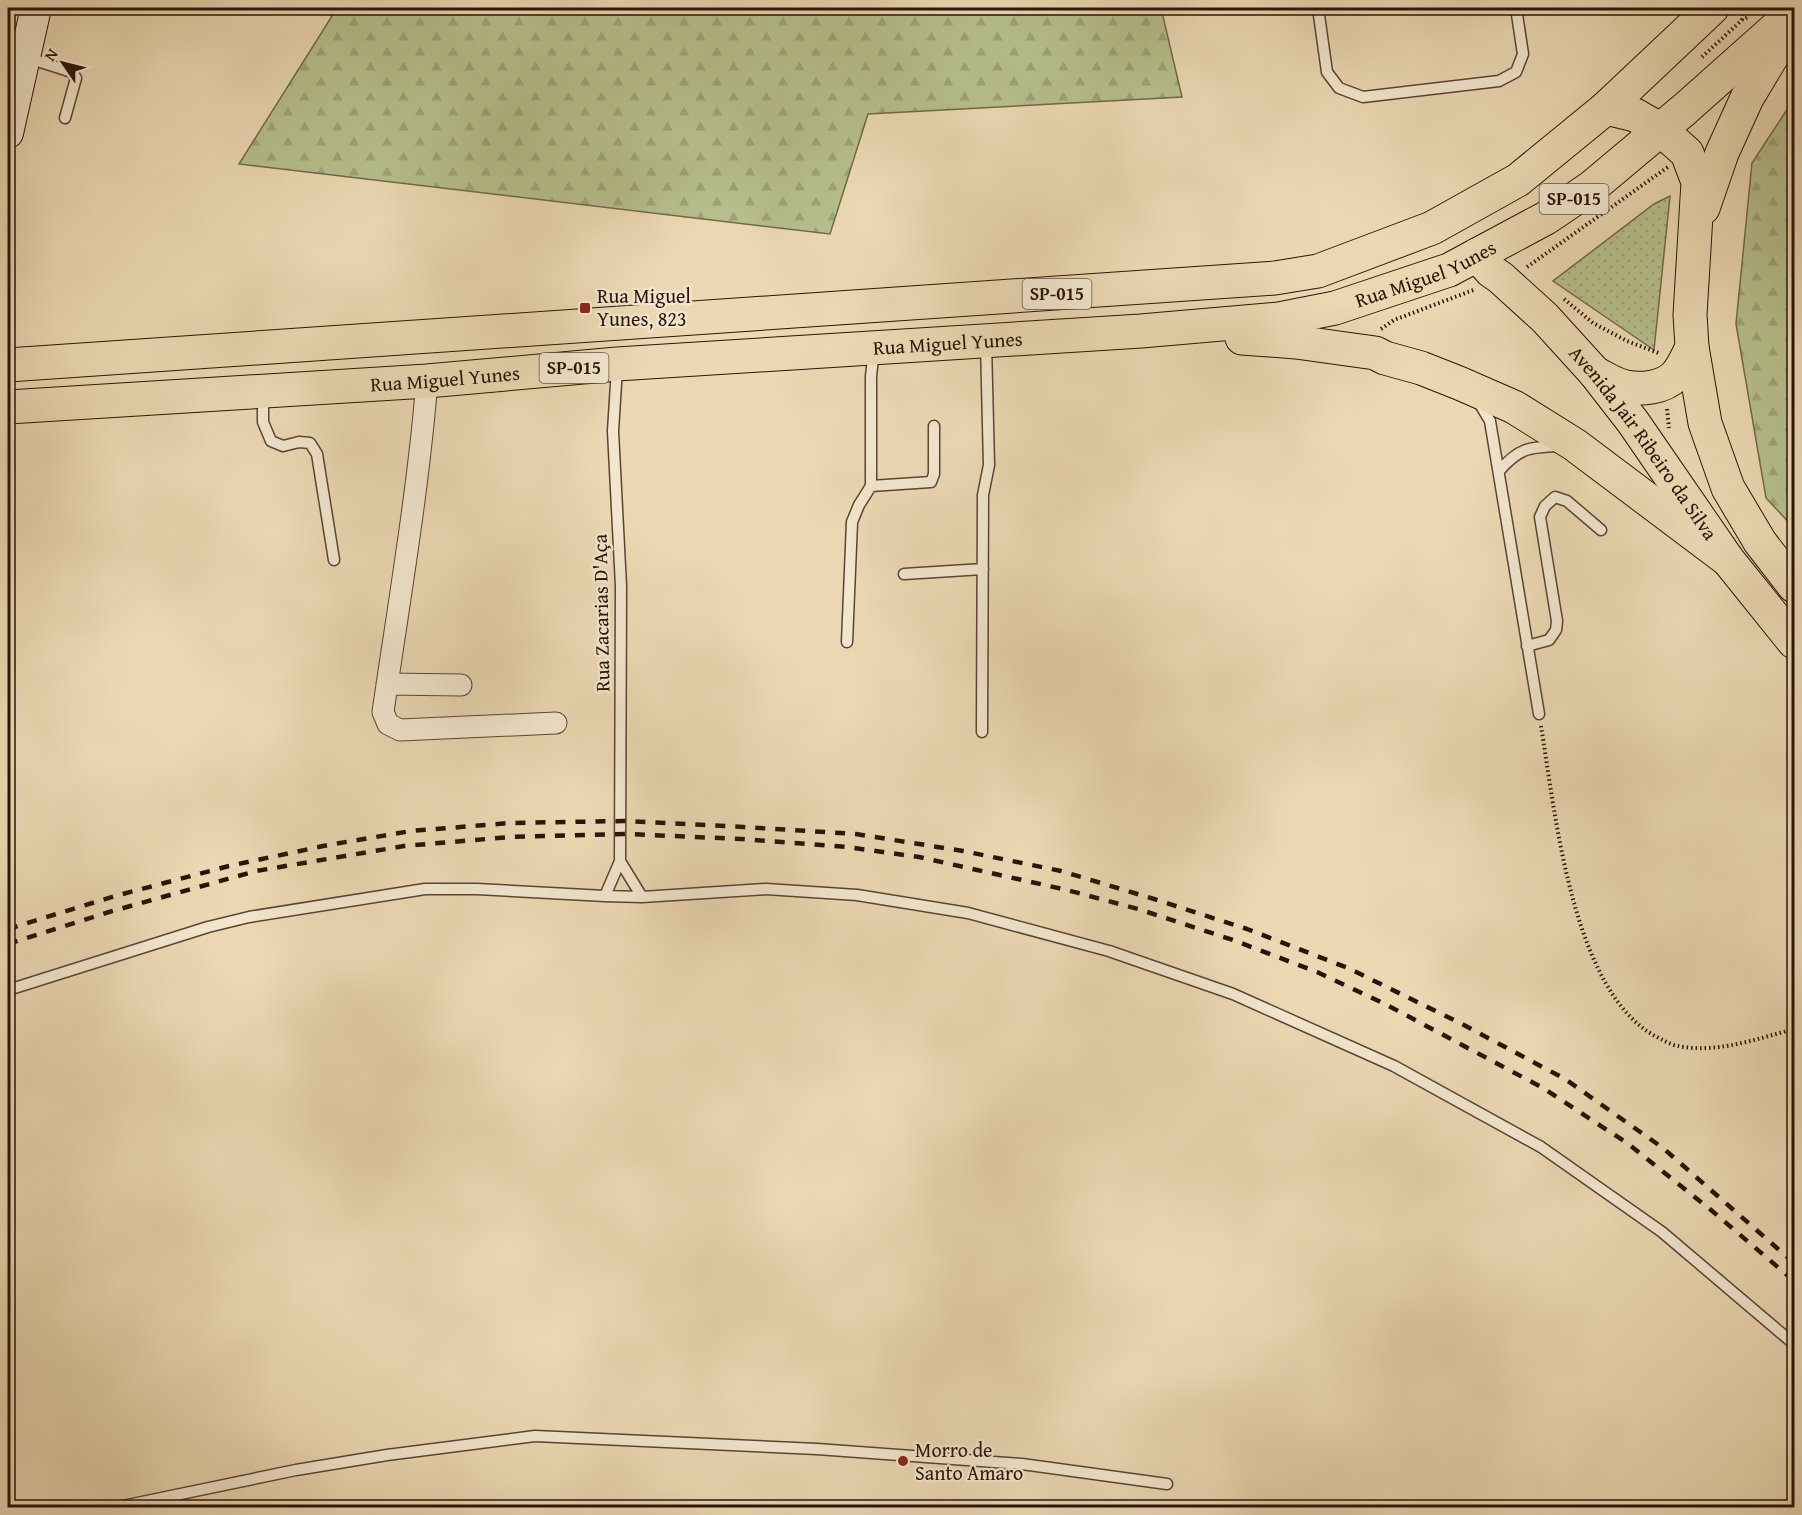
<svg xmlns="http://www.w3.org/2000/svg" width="1802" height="1515" viewBox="0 0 1802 1515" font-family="'Gentium Book Plus',serif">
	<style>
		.forest { fill: url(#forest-firs); stroke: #70694c; stroke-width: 1.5 }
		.park { fill: url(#park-dots); stroke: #70694c; stroke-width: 1.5 }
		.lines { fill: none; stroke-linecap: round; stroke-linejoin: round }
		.lane-casing { stroke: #5a4434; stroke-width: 13 }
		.street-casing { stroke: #5a4434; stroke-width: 23 }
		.secondary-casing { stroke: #2a130a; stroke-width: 32 }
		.primary-casing { stroke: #2a130a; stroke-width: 35 }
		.path { stroke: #2a130a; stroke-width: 4; stroke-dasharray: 1.5 3; stroke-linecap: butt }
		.lane { stroke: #f2e6ce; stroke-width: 10 }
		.street { stroke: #f2e6ce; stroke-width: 21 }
		.secondary { stroke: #f2e6ce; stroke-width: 30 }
		.primary { stroke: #ebd8b3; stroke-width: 33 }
		.rail { stroke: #2a130a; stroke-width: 4.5; stroke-dasharray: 10 10; stroke-linecap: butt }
		.poi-dot { fill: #8f2418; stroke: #f2e6ce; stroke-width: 2 }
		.labels { text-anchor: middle; stroke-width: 4.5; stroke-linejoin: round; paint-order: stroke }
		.shield { fill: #f2e6ce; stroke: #665245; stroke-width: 1.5 }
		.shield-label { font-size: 18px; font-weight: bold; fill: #2a130a }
		.street-label { font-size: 20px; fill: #2a130a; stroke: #f2e6ce }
		.poi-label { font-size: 20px; fill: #2a130a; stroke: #f2e6ce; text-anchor: start }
	</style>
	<defs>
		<pattern id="forest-firs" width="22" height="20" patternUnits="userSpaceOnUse" patternTransform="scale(1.5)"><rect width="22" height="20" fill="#b6bf8d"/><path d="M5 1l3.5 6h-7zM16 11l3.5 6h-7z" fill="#9da378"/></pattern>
		<pattern id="park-dots" width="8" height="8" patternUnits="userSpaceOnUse" patternTransform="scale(1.5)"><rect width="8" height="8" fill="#b6bf8d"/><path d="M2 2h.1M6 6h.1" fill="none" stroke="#9da378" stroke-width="1.8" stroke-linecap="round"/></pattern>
	</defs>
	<rect width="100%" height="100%" fill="#ebd8b3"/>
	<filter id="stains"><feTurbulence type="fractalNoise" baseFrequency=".00333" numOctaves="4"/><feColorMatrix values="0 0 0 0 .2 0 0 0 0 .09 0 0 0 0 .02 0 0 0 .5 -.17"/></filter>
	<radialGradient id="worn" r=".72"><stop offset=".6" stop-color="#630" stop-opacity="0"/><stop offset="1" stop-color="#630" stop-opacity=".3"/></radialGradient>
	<path class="forest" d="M 337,8 L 1161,8 L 1182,97 L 868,114 L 830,234 L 239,164 Z
		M 1794,99 L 1794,528 L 1766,498 L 1736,324 L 1752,163 Z"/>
	<path class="park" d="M 1670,196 L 1654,350 L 1553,281 L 1654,204 Z"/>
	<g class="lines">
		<defs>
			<path id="lane" d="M 1318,8 L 1327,72 L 1339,88 L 1363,97 L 1499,81 L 1516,72 L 1523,54 L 1516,8
				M 28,58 L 72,72 L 76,78 L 65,118
				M 263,394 L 263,422 L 271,441 L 283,446 L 299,442 L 310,443 L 317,454 L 334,560
				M 1478,401 L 1490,421 L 1539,714
				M 1499,471 C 1519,448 1529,447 1559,446
				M 871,486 L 931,482 L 934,474 L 934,426
				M 904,574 L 983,569
				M 847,642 L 852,522 L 859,505 L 871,486 L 871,376 L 874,350
				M 1527,646 L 1549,640 L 1556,630 L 1557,621 L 1540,517 L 1545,506 L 1555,497 L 1567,501 L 1601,530
				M 982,732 L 983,495 L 989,465 L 986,344
				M 620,861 L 642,897
				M 605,896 L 620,861 L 621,586 L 613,431 L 617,368
				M 8,990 L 208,927 L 249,917 L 425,889 L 477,889 L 605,896 L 642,897 L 766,889 L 857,895 L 968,913 L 1109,951 L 1233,994 L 1394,1066 L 1541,1147 L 1662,1232 L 1794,1344
				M 113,1508 L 296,1470 L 387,1455 L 535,1436 L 817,1449 L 1022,1464 L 1167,1484"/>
			<path id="street" d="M 427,381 C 418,492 399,602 383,712 L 388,724 L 400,730 L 556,723
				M 387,684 L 461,685"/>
			<path id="secondary" d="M 8,133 L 36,8"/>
			<g id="primary">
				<path d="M 1606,108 L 1635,115 L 1661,130 L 1687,153 L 1698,182 L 1690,315 L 1692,347 L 1705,423 L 1728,488 L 1760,542 L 1794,586"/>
				<path d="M 1703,208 L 1722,153 L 1747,98 L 1786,33"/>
				<path id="s1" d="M 1477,255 L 1491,271 L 1501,278 L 1545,318 L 1595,373 L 1633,422 L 1728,560 L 1794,642"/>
				<path d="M 1242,338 L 1296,342 L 1375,353 L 1385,358 L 1421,368 L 1459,383 L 1514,407 L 1575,445 L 1728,560"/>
				<path d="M 8,365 L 1275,278 L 1318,271 L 1432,228 L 1518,180 L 1606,108 L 1712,8"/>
				<path d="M 1595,373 C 1605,378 1615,385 1626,387 C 1641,390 1663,388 1675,376 C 1683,368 1687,357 1692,347"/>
				<path id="s2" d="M 8,407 L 427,381 L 617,364 L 1141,331 L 1279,319 L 1335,308 L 1449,270 L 1546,218 L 1592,187 L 1685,109 L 1794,12"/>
			</g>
		</defs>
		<use href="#lane" class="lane-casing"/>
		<use href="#street" class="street-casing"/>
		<use href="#secondary" class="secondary-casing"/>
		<use href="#primary" class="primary-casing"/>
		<path class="path" d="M 1742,20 L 1743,8
			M 1702,57 L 1742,20 L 1748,17
			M 1527,267 L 1668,167
			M 1564,299 L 1593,323 L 1627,341 L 1661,354
			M 1381,329 L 1394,320 L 1476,289
			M 1667,409 L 1669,428
			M 1541,726 C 1555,811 1572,993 1657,1037 C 1663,1040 1668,1043 1674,1045 C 1714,1055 1756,1039 1794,1029"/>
		<use href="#lane" class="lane"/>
		<use href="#street" class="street"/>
		<use href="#secondary" class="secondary"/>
		<use href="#primary" class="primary"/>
		<path class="rail" d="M 8,929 L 115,896 L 229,866 L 328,845 L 411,831 L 510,823 L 623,821 L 743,827 L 856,834 L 963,851 L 1061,871 L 1154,899 L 1247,929 L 1348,968 L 1460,1023 L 1565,1079 L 1663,1148 L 1794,1263
			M 8,944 L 109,912 L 256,871 L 404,846 L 510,837 L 627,834 L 742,839 L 847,847 L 919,857 L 1067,890 L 1138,909 L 1233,940 L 1317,972 L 1387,1005 L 1543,1088 L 1627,1143 L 1711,1210 L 1794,1281"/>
	</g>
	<g class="poi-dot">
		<rect x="579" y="302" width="12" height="12" rx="3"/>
		<circle cx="903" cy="1461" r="6"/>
	</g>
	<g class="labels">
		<g class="shield">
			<rect x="1539.5" y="184" width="69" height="30" rx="4.5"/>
			<rect x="1022.5" y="279" width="69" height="30" rx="4.5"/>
			<rect x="539.5" y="353" width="69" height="30" rx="4.5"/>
		</g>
		<g class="shield-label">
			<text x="1574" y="205">SP-015</text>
			<text x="1057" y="300">SP-015</text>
			<text x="574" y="374">SP-015</text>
		</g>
		<g class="street-label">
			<text dy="7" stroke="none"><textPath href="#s2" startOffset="1428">Rua Miguel Yunes</textPath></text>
			<text dy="7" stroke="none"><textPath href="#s2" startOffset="942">Rua Miguel Yunes</textPath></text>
			<text dy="7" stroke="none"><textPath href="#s2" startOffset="438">Rua Miguel Yunes</textPath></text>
			<text dy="7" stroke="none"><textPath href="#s1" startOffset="252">Avenida Jair Ribeiro da Silva</textPath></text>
			<text transform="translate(601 613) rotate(-91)" y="7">Rua Zacarias D'Aça</text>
		</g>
		<g class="poi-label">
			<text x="597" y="303">Rua Miguel<tspan x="597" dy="23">Yunes, 823</tspan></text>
			<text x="915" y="1457">Morro de<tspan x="915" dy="23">Santo Amaro</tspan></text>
		</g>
	</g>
	<rect width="1802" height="1515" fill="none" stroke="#ebd8b3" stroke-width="30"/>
	<rect x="9" y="9" width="1784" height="1497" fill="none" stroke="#2a130a" stroke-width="3"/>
	<rect x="15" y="15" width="1772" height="1485" fill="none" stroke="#2a130a" stroke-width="1.5"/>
	<g transform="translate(63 63) rotate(305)" stroke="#f2e6ce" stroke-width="4.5" paint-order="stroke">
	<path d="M0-4.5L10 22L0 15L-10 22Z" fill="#2a130a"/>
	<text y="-9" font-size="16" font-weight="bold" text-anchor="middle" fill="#2a130a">N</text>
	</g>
	<rect width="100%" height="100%" filter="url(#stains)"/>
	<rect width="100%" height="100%" fill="url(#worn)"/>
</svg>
